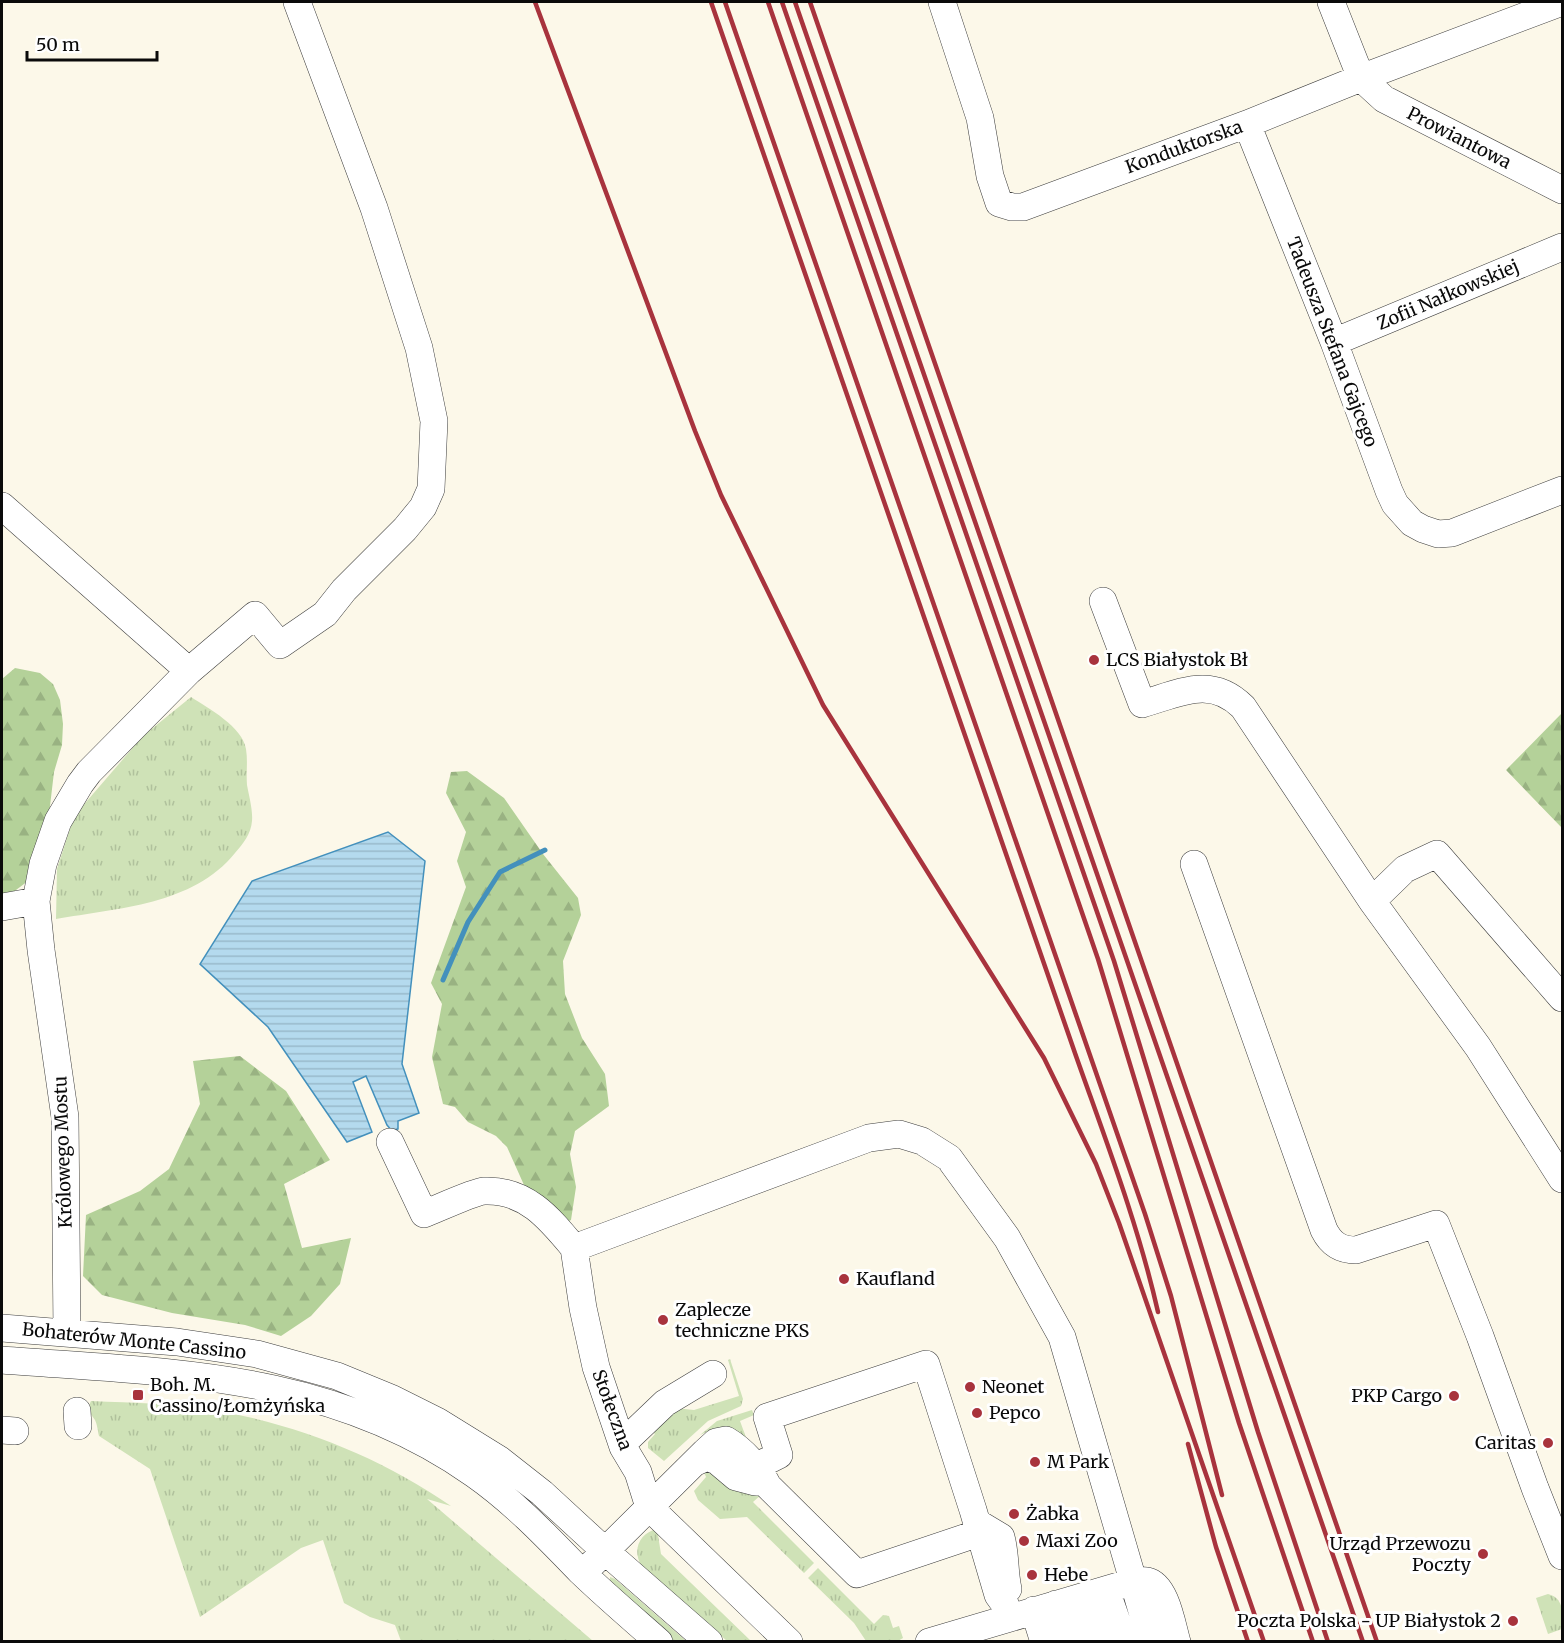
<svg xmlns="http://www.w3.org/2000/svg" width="1564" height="1643" viewBox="0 0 1564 1643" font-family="Merriweather,serif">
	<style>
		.grass { fill: url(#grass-tufts) }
		.forest { fill: url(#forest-firs) }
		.water { fill: url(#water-rules); stroke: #4390bc; stroke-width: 1.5 }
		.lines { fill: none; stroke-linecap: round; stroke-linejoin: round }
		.stream { stroke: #4390bc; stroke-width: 5 }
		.minor-casing { stroke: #3d3d3d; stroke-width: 28 }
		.minor { stroke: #fff; stroke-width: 27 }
		.rail { stroke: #a8333d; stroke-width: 4.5 }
		.poi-dot { fill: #a8333d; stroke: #fff; stroke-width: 2 }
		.labels { text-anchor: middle; stroke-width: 6; stroke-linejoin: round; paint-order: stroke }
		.street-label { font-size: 18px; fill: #0a0a0a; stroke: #fff }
		.poi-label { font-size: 18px; fill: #0a0a0a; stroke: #fff; text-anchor: start }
	</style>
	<defs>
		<pattern id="grass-tufts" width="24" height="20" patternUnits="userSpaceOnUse" patternTransform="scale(1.5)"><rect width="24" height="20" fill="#cfe2b7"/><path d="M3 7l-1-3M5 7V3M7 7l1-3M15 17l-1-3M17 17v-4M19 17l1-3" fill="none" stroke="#b0c19c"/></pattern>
		<pattern id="forest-firs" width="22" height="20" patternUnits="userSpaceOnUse" patternTransform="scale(1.5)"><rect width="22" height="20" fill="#b4d199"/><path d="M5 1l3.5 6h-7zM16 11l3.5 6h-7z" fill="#99b282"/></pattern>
		<pattern id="water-rules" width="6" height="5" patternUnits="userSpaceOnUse" patternTransform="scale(1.5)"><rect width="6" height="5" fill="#b4daee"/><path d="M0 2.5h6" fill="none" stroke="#99bacb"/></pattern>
	</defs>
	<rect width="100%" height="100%" fill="#fcf8e9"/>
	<path class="grass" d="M 191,697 C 208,708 243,727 246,749 C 248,761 246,773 247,785 C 249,796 253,810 252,821 C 251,834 243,844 235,853 C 193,905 118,908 56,919 L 57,869 L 74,816 L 143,736 Z
		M 730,1359 L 743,1399 L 741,1406 L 708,1421 L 664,1461 L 648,1448 L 648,1442 L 655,1434 L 652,1431 L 675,1408 L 694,1410 L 739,1396 L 728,1360 Z
		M 91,1401 C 134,1403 177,1403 219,1411 C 302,1426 382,1458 451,1506 L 427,1499 L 593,1641 L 401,1641 L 395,1625 L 370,1617 L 344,1603 L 323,1540 L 301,1548 L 200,1617 L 150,1469 L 99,1436 C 98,1431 97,1424 95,1420 C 90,1413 87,1409 91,1401 Z
		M 752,1410 L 754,1415 L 740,1421 L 751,1451 L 711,1430 L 700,1435 L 717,1421 Z
		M 714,1470 L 762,1494 L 753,1502 L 814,1563 L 804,1573 L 747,1517 L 720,1519 L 698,1500 L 694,1491 L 706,1477 L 704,1472 Z
		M 657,1529 L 661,1554 L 751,1641 L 727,1641 L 641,1565 C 632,1549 640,1533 657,1529 Z
		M 818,1568 L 874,1624 L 883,1615 L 889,1616 L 893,1628 L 899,1626 L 903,1638 L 898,1641 L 866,1641 L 854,1623 L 808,1578 Z
		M 610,1577 L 615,1579 L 686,1641 L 674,1641 L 656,1627 L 610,1583 Z
		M 1548,1594 C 1564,1598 1563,1613 1562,1629 L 1548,1634 L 1536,1598 Z"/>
	<path class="forest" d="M 15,668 L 40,673 L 53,684 L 60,700 L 63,724 L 62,745 L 54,772 L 48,823 L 28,881 L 12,893 L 2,895 L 2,679 Z
		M 1562,713 L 1562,828 L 1506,770 Z
		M 467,771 L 504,798 L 543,854 L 578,898 L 581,915 L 563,961 L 565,994 L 582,1038 L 605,1074 L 609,1106 L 575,1131 L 570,1154 L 576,1187 L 571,1220 L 557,1227 L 541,1223 L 507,1147 L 496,1136 L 468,1122 L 455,1107 L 443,1104 L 432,1057 L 442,1004 L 431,983 L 466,887 L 457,861 L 466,832 L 446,793 L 451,772 Z
		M 240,1056 L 286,1091 L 330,1160 L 284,1184 L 302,1248 L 351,1238 L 340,1284 L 311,1316 L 281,1336 L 245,1325 L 172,1313 L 102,1295 L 83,1276 L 86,1215 L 140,1191 L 169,1169 L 200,1104 L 193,1061 Z"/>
	<path class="water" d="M 388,832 L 425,861 L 402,1064 L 419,1113 L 398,1121 L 398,1129 L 392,1131 L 387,1125 L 366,1076 L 353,1082 L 372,1132 L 347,1142 L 268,1027 L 200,964 L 252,881 Z"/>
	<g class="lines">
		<path class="stream" d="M 443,980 L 468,922 L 500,872 L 545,850"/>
		<defs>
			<path id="minor" d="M 942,2 L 980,118 L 990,176 L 999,203 L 1012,207 L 1023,207 L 1247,124 L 1361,78 L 1562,2
				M 1331,2 L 1361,78 L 1384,99 L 1562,190
				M 1247,124 L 1334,342 L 1389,491 L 1395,504 L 1412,523 L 1423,529 L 1438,534 L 1452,533 L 1562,490
				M 1334,342 L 1562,247
				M 2,506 L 189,671
				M 1103,601 L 1142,704 C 1180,693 1211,675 1243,707 L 1372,901 L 1478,1047 L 1562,1179
				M 1194,864 L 1324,1230 C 1331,1244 1340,1250 1356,1250 L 1436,1224 L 1480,1336 L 1535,1488 L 1562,1556
				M 1372,901 L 1405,869 L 1437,854 L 1562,998
				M 2,907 L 36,901
				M 390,1142 L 424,1214 C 437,1209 473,1192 484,1191 C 526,1189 550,1219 574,1248
				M 574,1248 L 869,1138 L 899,1134 L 922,1141 L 949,1158 L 1007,1238 L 1062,1337 L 1151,1642
				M 574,1248 L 583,1308 L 596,1367 L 623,1447 L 638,1472 L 649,1507 L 789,1642
				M 2,1328 L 177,1342 L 257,1354 L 337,1376 L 393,1399 L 437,1421 L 500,1460 L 542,1493 L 605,1551 L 709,1642
				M 67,1333 L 65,1117 L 41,950 L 36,901 L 43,864 L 58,821 L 80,784 L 89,772 L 189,671 L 255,615 L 280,645 L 325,614 L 344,590 L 405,529 L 423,507 L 431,489 L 434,421 L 419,348 L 374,208 L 297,2
				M 2,1360 C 171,1373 329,1372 474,1474 C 514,1502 547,1537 581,1572 C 606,1596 633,1619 659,1642
				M 77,1411 L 78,1426
				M 2,1430 L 15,1431
				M 622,1444 L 665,1403 L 713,1374
				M 696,1462 L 707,1457 L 717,1461 L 736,1477 L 755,1482
				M 755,1467 L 779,1455 L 767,1417 L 926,1364 L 973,1510 L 998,1595 L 1006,1606 L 1009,1617
				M 976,1522 L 1001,1537 C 1006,1555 1004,1571 1008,1589
				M 592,1564 L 705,1452 L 716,1442 L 726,1440 C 743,1450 759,1468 768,1486 L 857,1574 L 979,1533
				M 1106,1590 L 1124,1642
				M 1081,1597 L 1096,1642
				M 1056,1604 L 1069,1642
				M 1034,1610 L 1044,1642
				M 929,1642 L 1132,1582 C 1137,1582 1143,1580 1147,1581 C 1166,1585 1172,1625 1177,1642"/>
		</defs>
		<use href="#minor" class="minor-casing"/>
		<use href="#minor" class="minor"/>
		<path class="rail" d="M 535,2 L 695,431 L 721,495 L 823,705 L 1044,1058 L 1096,1164 L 1119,1223 L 1264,1642
			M 711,2 L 1076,1056 C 1106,1141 1138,1224 1158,1312
			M 725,2 L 1145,1214 L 1171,1296 L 1222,1495
			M 768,2 L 1098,959 L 1239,1423 L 1313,1642
			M 782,2 L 1114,961 L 1258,1432 L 1328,1642
			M 795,2 L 1363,1642
			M 810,2 L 1377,1642
			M 1188,1444 L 1216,1547 L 1248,1642"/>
	</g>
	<g class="poi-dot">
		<circle cx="1094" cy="660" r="6"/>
		<circle cx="844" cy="1279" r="6"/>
		<circle cx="663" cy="1320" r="6"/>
		<circle cx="970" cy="1387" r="6"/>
		<rect x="132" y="1389" width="12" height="12" rx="3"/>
		<circle cx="1454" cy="1396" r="6"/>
		<circle cx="977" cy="1413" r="6"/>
		<circle cx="1548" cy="1443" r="6"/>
		<circle cx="1035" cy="1462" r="6"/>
		<circle cx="1014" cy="1514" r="6"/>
		<circle cx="1024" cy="1541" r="6"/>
		<circle cx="1483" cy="1554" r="6"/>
		<circle cx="1032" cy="1575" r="6"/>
		<circle cx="1513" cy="1621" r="6"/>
	</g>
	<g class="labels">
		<g class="street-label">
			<text transform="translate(1459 138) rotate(27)" y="6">Prowiantowa</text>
			<text transform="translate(1184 147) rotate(-20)" y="6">Konduktorska</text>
			<text transform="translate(1448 295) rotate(-23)" y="6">Zofii Nałkowskiej</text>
			<text transform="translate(1332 342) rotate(69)" y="6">Tadeusza Stefana Gajcego</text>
			<text transform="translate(63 1152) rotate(-92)" y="6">Królowego Mostu</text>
			<text transform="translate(134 1341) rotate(6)" y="6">Bohaterów Monte Cassino</text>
			<text transform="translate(612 1410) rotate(70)" y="6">Stołeczna</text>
		</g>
		<g class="poi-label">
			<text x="1106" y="666">LCS Białystok Bł</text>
			<text x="856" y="1285">Kaufland</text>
			<text x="675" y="1316">Zaplecze<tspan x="675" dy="21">techniczne PKS</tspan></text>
			<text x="150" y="1391">Boh. M.<tspan x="150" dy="21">Cassino/Łomżyńska</tspan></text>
			<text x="982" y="1393">Neonet</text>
			<text x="1442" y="1402" text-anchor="end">PKP Cargo</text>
			<text x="989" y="1419">Pepco</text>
			<text x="1536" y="1449" text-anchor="end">Caritas</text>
			<text x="1047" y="1468">M Park</text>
			<text x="1026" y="1520">Żabka</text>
			<text x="1036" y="1547">Maxi Zoo</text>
			<text x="1471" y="1550" text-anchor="end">Urząd Przewozu<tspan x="1471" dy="21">Poczty</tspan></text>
			<text x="1044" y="1581">Hebe</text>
			<text x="1501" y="1627" text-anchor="end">Poczta Polska - UP Białystok 2</text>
		</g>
	</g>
	<rect width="1564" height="1643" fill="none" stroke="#0a0a0a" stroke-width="6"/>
	<path d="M27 51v9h130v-9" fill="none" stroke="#0a0a0a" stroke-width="3"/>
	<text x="36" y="51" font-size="18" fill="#0a0a0a" stroke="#ffffff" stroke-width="4.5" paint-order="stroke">50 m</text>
</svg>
